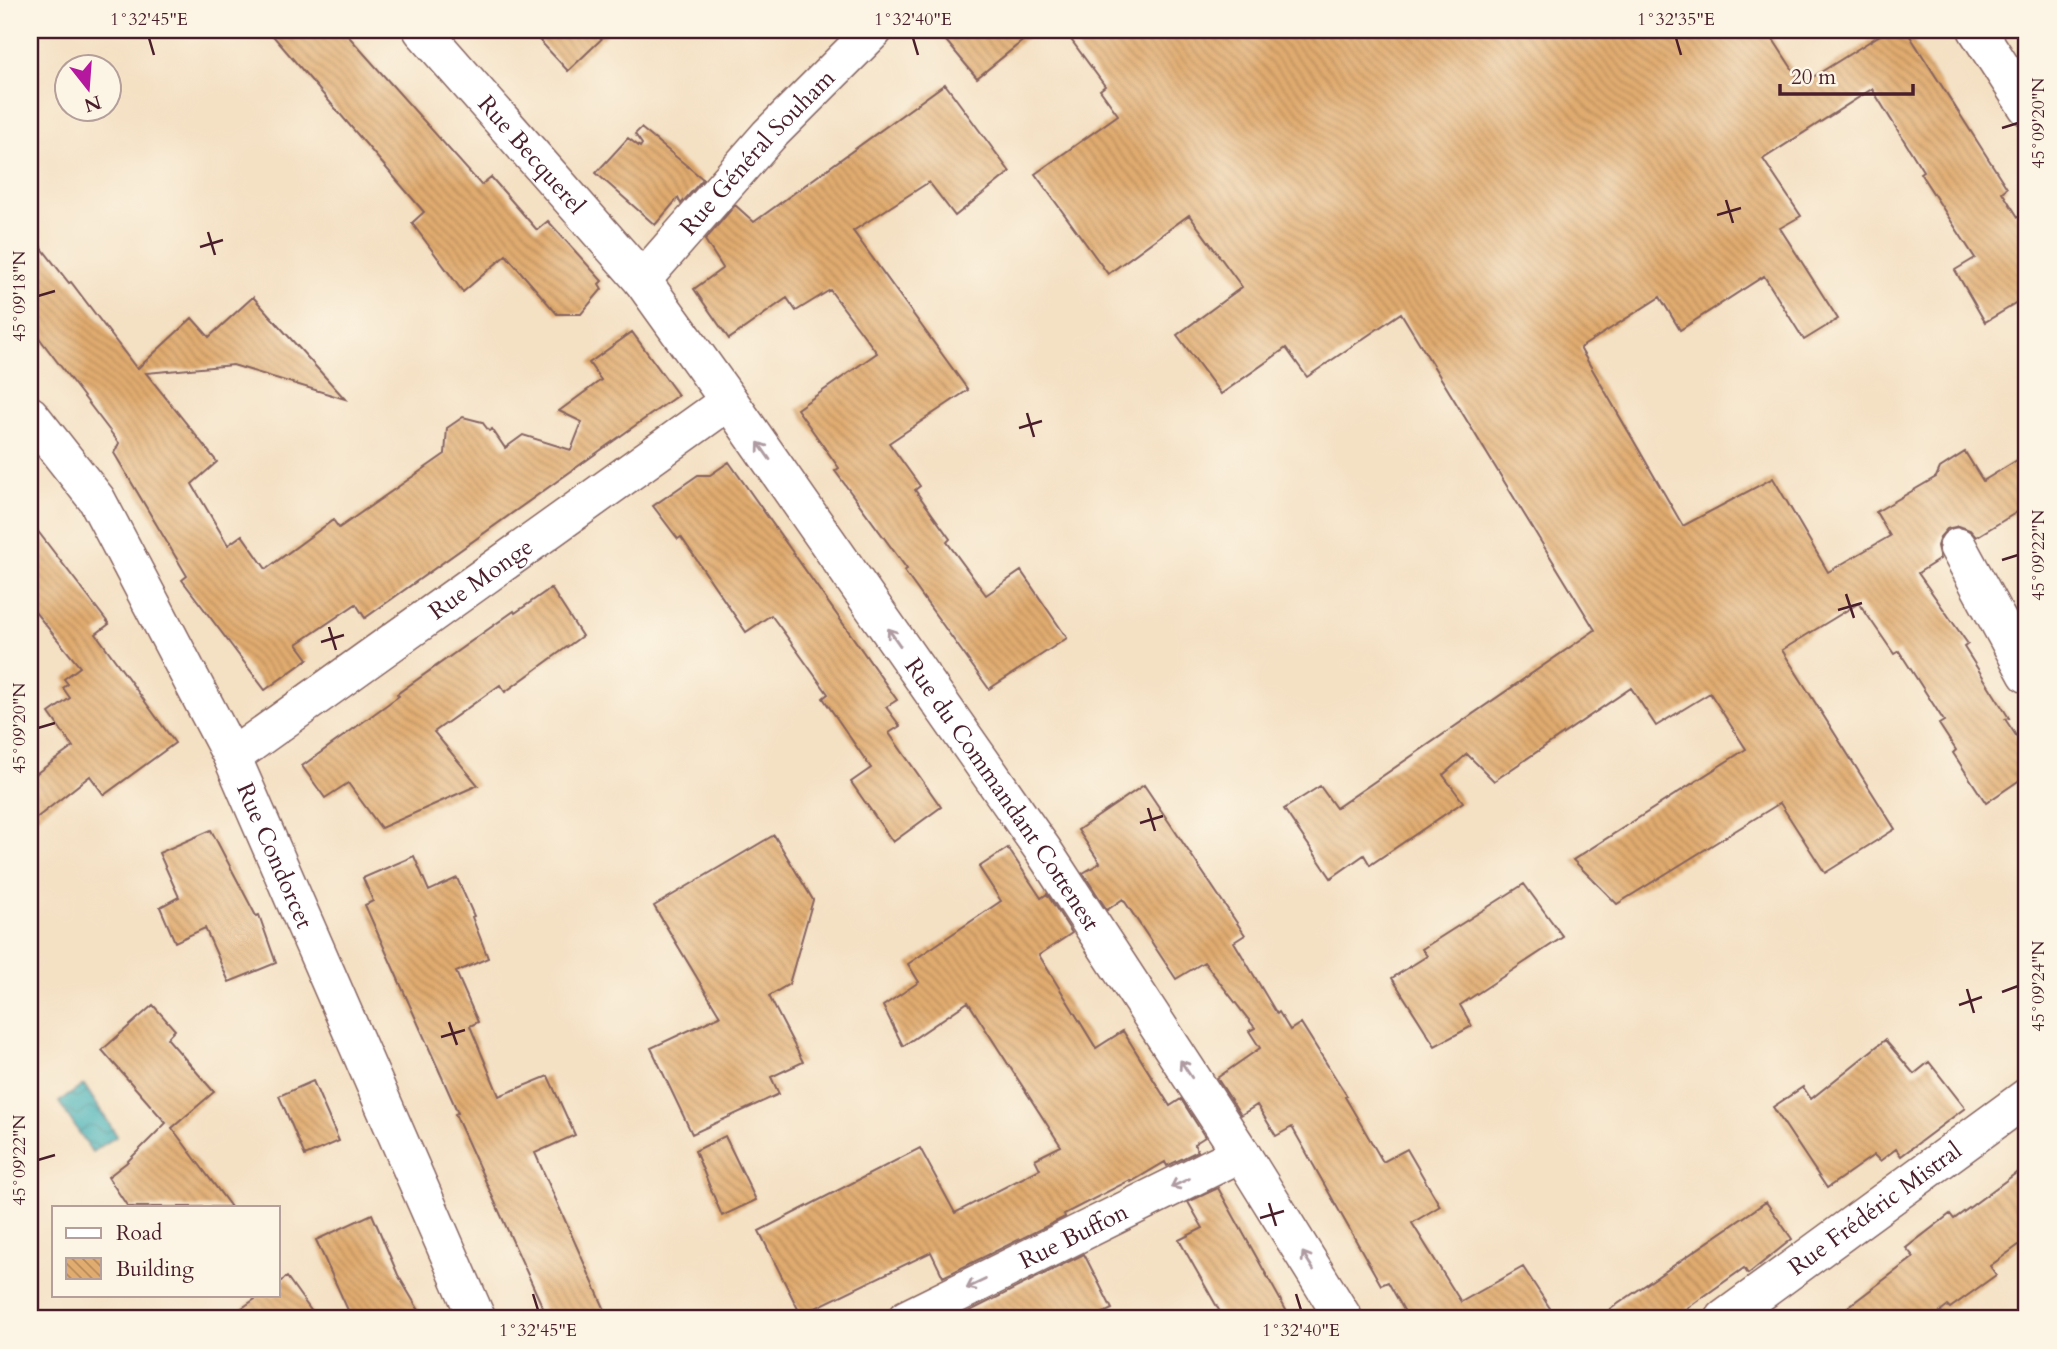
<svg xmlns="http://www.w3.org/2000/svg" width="2057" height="1349" viewBox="0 0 2057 1349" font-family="Cardo,serif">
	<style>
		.water { fill: url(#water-waves); stroke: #456872; stroke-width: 2 }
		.building { fill: url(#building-back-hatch) }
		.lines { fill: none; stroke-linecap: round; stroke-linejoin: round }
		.minor-casing { stroke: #866360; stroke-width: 40 }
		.minor { stroke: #fff; stroke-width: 37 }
		.oneway { stroke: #ae9aa0 }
		.ticks { fill: none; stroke: #4a1f2b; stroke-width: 2.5 }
		.labels { text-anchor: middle; stroke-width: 5; stroke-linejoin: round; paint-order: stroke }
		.street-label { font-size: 24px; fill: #4a1f2b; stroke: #fcf5e5 }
		.neatline { fill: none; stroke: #4a1f2b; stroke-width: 2.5 }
		.ticks-label { font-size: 18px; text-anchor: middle; fill: #4a1f2b }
	</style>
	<defs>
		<pattern id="water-waves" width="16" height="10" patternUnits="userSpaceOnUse" patternTransform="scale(1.75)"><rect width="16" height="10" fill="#40b0b8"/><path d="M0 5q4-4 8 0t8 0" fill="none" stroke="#388f96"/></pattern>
		<pattern id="building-back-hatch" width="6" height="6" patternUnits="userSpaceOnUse" patternTransform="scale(1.75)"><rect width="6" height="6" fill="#e1ac6f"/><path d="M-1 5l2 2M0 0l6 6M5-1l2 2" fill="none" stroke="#b88b5b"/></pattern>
	</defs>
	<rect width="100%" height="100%" fill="#fcf5e5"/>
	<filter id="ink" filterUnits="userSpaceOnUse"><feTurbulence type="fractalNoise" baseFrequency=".0143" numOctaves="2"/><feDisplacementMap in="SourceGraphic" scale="14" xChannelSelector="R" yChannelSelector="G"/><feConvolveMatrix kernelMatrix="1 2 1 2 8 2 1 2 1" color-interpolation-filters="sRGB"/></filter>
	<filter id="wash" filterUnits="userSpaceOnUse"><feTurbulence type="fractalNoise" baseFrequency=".00686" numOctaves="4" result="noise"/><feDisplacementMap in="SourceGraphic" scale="28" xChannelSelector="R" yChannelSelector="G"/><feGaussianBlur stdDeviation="1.57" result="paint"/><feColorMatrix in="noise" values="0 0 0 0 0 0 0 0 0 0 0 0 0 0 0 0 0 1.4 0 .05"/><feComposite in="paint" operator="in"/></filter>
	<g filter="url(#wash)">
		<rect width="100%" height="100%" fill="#f4e0c3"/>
		<path class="water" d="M 84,1085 L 117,1136 L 92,1152 L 59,1102 Z"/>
		<g id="blocks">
			<path class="building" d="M 268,30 L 343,30 L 481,185 L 491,177 L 537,230 L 548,221 L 602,281 L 599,284 L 602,289 L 581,314 L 557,314 L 506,255 L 463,292 L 412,223 L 424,212 Z
				M 530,30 L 611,30 L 568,71 Z
				M 937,30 L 1036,30 L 977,78 Z
				M 1064,30 L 1767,30 L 1802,84 L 1888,30 L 1906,30 L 2007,188 L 2002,192 L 2027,231 L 2027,297 L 1985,322 L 1955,270 L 1975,258 L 1920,173 L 1923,171 L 1872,89 L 1763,159 L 1801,216 L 1780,228 L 1838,319 L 1804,340 L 1764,276 L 1680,330 L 1660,297 L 1580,348 L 1683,526 L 1773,478 L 1828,572 L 1890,536 L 1876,512 L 1936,477 L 1940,468 L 1965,452 L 1983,481 L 2027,454 L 2027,506 L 1976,537 L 1970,530 L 1959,526 L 1947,529 L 1940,537 L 1937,546 L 1940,559 L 1918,573 L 1968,644 L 1964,647 L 2009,718 L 2005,719 L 2027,752 L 2027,775 L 1986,803 L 1953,753 L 1956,750 L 1939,724 L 1944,721 L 1899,651 L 1894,654 L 1859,603 L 1782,650 L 1895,829 L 1825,873 L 1780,803 L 1617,904 L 1573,860 L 1746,749 L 1710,693 L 1656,726 L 1631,688 L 1494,781 L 1467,754 L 1443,775 L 1463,802 L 1370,865 L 1364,855 L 1331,878 L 1284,809 L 1320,786 L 1336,808 L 1595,630 L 1401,313 L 1307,377 L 1286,348 L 1221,394 L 1177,335 L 1242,287 L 1189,215 L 1108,274 L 1035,174 L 1118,115 L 1100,90 L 1105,86 Z
				M 945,84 L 1010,172 L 955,216 L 929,182 L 853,231 L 968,390 L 889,443 L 920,486 L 915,490 L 950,539 L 947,542 L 986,595 L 1021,571 L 1067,638 L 989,689 L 904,571 L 907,569 L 835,471 L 839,468 L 797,409 L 877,353 L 830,290 L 796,311 L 787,298 L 729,339 L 694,289 L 723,268 L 705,240 L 735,205 L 754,222 Z
				M 641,128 L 703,179 L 681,204 L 678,198 L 655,225 L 596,173 L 628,138 L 640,147 L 642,144 L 635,134 Z
				M 30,233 L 69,283 L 71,282 L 137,369 L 192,318 L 209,337 L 253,297 L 345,399 L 233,365 L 146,373 L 217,462 L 192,484 L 228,545 L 242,535 L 266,569 L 333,520 L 339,528 L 445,454 L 447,428 L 463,417 L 482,422 L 489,431 L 492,429 L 505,448 L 523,435 L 571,450 L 582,422 L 559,411 L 601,380 L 589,363 L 632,332 L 678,395 L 365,618 L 356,604 L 297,644 L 308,659 L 265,690 L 182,580 L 187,576 L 114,453 L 119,443 L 30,326 Z
				M 729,462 L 897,700 L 886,707 L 900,726 L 889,733 L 941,807 L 893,842 L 851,782 L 871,768 L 823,698 L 828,694 L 785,634 L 771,615 L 746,632 L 681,537 L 678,539 L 653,506 L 698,475 L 710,475 Z
				M 30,521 L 109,624 L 96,634 L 175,743 L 104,795 L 90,776 L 30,823 L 30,778 L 73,747 L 49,713 L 70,698 L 63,688 L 68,684 L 64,679 L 80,667 L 30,606 Z
				M 551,588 L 582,636 L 505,692 L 500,685 L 434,732 L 478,785 L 381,828 L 348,783 L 325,798 L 302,766 L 399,696 L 397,694 L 514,611 L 515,613 Z
				M 1144,785 L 1245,935 L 1234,942 L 1277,1014 L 1279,1012 L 1290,1030 L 1301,1023 L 1347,1096 L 1345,1097 L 1383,1162 L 1407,1149 L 1440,1206 L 1412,1223 L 1461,1302 L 1523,1267 L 1557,1319 L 1409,1319 L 1388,1282 L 1381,1285 L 1292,1127 L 1276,1136 L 1257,1105 L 1241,1115 L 1217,1078 L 1260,1048 L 1249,1031 L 1255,1028 L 1204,962 L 1176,979 L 1123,899 L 1107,910 L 1083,873 L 1100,863 L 1078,830 Z
				M 211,830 L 256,916 L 259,915 L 276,963 L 229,982 L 205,928 L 175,942 L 160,907 L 179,897 L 159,853 Z
				M 774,835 L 813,900 L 789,984 L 769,996 L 803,1062 L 771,1077 L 779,1094 L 692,1134 L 651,1048 L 720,1016 L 654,906 Z
				M 1008,848 L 1041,898 L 1047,894 L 1072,933 L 1039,955 L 1096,1048 L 1123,1031 L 1170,1106 L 1181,1099 L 1205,1137 L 1194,1144 L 1198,1151 L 1167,1166 L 1165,1162 L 1131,1182 L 1130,1180 L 1064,1214 L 1065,1217 L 943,1277 L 931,1252 L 801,1315 L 759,1231 L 920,1148 L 955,1213 L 1040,1169 L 1035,1159 L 1061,1146 L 968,1002 L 903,1046 L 883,1006 L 919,982 L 908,964 L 1001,901 L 979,867 Z
				M 414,856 L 429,891 L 457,878 L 474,916 L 472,917 L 488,958 L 456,972 L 478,1022 L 470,1026 L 499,1096 L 548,1076 L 575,1135 L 535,1153 L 609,1319 L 548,1319 L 455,1114 L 458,1113 L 365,905 L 373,901 L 363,878 Z
				M 1524,884 L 1563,937 L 1460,1005 L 1472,1026 L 1435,1046 L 1392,978 L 1427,956 L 1422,949 Z
				M 153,1005 L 175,1030 L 167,1038 L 214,1092 L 172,1128 L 231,1207 L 128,1207 L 108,1177 L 126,1163 L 166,1123 L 102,1050 Z
				M 1885,1040 L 1914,1074 L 1929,1062 L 1965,1108 L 1901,1156 L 1896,1149 L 1880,1161 L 1874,1155 L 1827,1188 L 1773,1107 L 1803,1087 L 1811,1099 Z
				M 313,1081 L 339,1141 L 305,1156 L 279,1096 Z
				M 725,1136 L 756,1200 L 722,1216 L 695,1151 Z
				M 2027,1165 L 2027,1239 L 1990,1266 L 1996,1275 L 1950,1308 L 1948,1306 L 1931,1319 L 1832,1319 L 1914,1257 L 1906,1248 L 1950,1214 L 1954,1219 Z
				M 1218,1188 L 1252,1249 L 1291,1319 L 1224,1319 L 1179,1240 L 1203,1228 L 1188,1202 Z
				M 1766,1202 L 1792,1239 L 1748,1274 L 1744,1268 L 1672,1319 L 1596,1319 Z
				M 372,1214 L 398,1275 L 424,1319 L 352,1319 L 316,1240 Z
				M 1084,1254 L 1112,1309 L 1091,1319 L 964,1319 L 962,1315 Z
				M 287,1277 L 317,1319 L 226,1319 L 261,1295 L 278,1295 L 278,1283 Z"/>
		</g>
	</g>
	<g filter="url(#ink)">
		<use href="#blocks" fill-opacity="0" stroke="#866360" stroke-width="2"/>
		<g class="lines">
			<defs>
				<g id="minor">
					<path id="s1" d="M 422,30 L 642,280 L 729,401 L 1043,850 L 1241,1153 L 1344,1319"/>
					<path d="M 1977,30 L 2027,107"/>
					<path id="s2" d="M 642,280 L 769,135 L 874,30"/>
					<path id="s3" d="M 30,415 L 97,500 L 232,757 L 477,1319"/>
					<path d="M 1958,547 L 2027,674"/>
					<path id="s4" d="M 232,757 L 729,401"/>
					<path id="s5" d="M 906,1319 L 1241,1153"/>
					<path id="s6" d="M 1724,1319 L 2027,1097"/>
				</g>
			</defs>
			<use href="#minor" class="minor-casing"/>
			<use href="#minor" class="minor"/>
		</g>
		<defs><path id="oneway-shaft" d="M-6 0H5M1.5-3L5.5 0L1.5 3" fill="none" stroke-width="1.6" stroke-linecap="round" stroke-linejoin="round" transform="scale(1.75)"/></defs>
		<g class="oneway">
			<use href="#oneway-shaft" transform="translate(764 451) rotate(-125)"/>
			<use href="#oneway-shaft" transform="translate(894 637) rotate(-125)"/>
			<use href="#oneway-shaft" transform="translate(1186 1069) rotate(-123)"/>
			<use href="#oneway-shaft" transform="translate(1180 1183) rotate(154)"/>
			<use href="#oneway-shaft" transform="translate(1308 1261) rotate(-122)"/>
			<use href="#oneway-shaft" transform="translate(976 1284) rotate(154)"/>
		</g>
	</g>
	<path class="ticks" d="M 149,38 L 154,55M 913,38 L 918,55M 1676,38 L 1681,55M 2002,128 L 2018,123M 1726,200 L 1733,223M 1717,215 L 1741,208M 208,232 L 215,255M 200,247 L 223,240M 38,296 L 55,291M 1027,413 L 1034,437M 1019,428 L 1042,421M 2002,560 L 2018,555M 1846,594 L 1854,618M 1838,610 L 1862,603M 329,627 L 336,650M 321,642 L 344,635M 38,728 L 55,723M 1148,808 L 1155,831M 1140,823 L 1163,816M 1967,989 L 1974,1013M 2002,992 L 2018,986M 1959,1005 L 1982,997M 449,1022 L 457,1045M 441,1037 L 465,1030M 38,1160 L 55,1155M 1269,1203 L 1276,1226M 1260,1218 L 1284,1211M 533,1294 L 538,1310M 1296,1294 L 1301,1310"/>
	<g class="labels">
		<g class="street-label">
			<text dy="8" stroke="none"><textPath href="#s2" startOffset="172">Rue Général Souham</textPath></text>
			<text dy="8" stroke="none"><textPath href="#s1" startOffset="166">Rue Becquerel</textPath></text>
			<text dy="8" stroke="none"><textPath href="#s4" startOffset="306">Rue Monge</textPath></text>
			<text dy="8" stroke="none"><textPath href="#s1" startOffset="961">Rue du Commandant Cottenest</textPath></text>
			<text dy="8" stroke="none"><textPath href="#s3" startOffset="506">Rue Condorcet</textPath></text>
			<text dy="8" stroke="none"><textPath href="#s6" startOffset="187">Rue Frédéric Mistral</textPath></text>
			<text dy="8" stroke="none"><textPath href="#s5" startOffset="187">Rue Buffon</textPath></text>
		</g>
	</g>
	<rect width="2057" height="1349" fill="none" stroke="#fcf5e5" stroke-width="77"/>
	<rect x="52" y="1206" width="228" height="91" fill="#fcf5e5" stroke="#b59f9b" stroke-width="2"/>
	<rect x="66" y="1228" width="35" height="10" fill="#ffffff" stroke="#b59f9b" stroke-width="2"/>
	<text x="116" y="1240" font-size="21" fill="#4a1f2b">Road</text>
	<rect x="66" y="1258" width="35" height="21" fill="url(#building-back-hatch)" stroke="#b59f9b" stroke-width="2"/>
	<text x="116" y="1276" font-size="21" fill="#4a1f2b">Building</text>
	<g transform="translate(88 88) rotate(163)"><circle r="33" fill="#fcf5e5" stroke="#b59f9b" stroke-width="2"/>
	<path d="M0-5L12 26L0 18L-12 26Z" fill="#b5179e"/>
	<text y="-10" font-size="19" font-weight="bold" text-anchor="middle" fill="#4a1f2b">N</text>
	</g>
	<path d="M1780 84v10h133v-10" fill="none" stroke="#4a1f2b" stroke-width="3.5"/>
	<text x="1791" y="84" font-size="21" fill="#4a1f2b" stroke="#fcf5e5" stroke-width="5" paint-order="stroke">20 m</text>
	<rect x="38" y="38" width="1980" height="1272" class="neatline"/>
	<g class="ticks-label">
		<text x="149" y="25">1°32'45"E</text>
		<text x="913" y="25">1°32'40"E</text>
		<text x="1676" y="25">1°32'35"E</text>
		<text transform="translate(2038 123) rotate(-90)" y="6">45°09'20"N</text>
		<text transform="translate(19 296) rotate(-90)" y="6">45°09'18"N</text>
		<text transform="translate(2038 555) rotate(-90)" y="6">45°09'22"N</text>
		<text transform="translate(19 728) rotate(-90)" y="6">45°09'20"N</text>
		<text transform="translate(2038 986) rotate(-90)" y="6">45°09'24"N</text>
		<text transform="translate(19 1160) rotate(-90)" y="6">45°09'22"N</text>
		<text x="538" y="1336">1°32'45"E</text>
		<text x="1301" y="1336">1°32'40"E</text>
	</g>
</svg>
